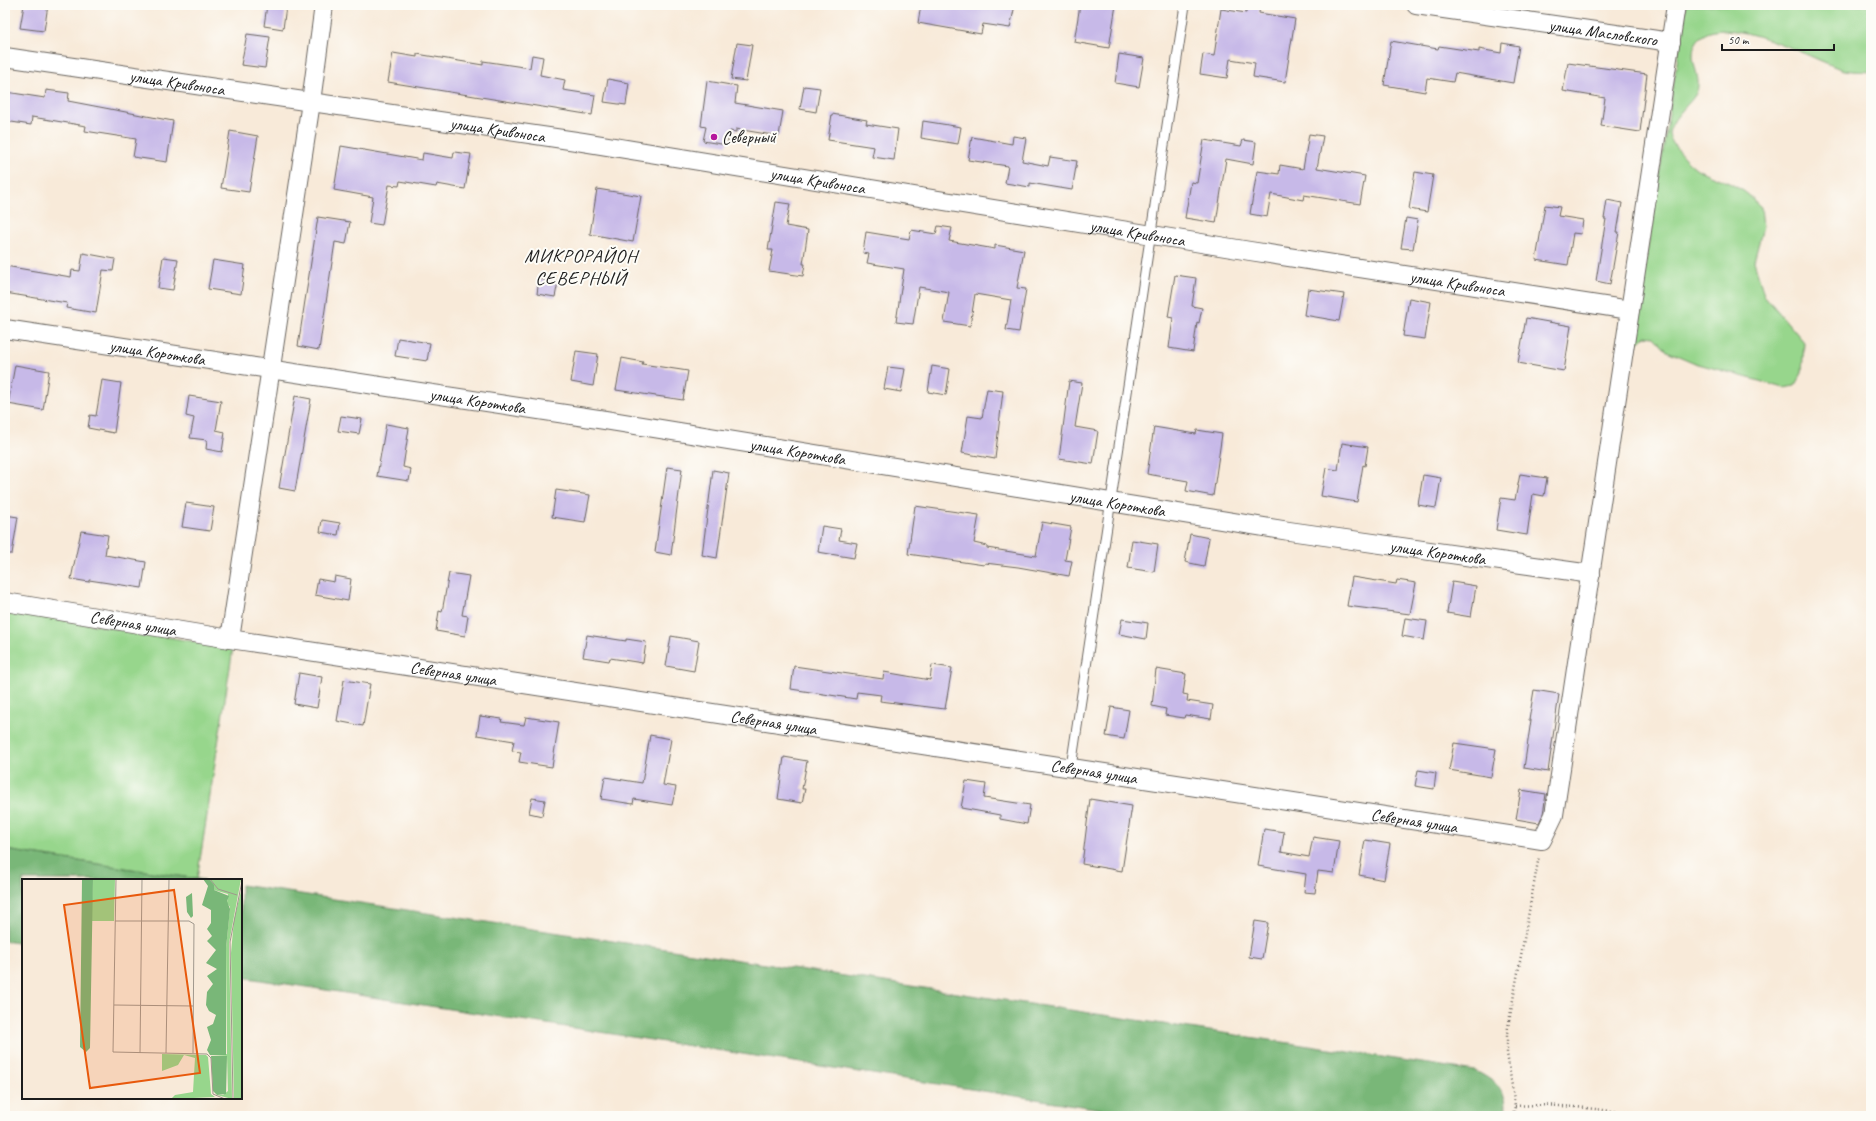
<svg xmlns="http://www.w3.org/2000/svg" width="1876" height="1121" viewBox="0 0 1876 1121" font-family="Caveat,sans-serif">
	<style>
		.green { fill: #97d68c; stroke: #5a7954 }
		.forest { fill: #79b778; stroke: #4a6a4a }
		.building { fill: #c7b9e8 }
		.lines { fill: none; stroke-linecap: round; stroke-linejoin: round }
		.service-casing { stroke: #69645e; stroke-width: 11 }
		.minor-casing { stroke: #69645e; stroke-width: 20 }
		.path { stroke: #69645e; stroke-width: 2.5; stroke-dasharray: 1 3; stroke-linecap: butt }
		.service { stroke: #fff; stroke-width: 9 }
		.minor { stroke: #fff; stroke-width: 18 }
		.poi-dot { fill: #b5179e; stroke: #fdfcf7; stroke-width: 1.5 }
		.labels { text-anchor: middle; stroke-width: 4; stroke-linejoin: round; paint-order: stroke }
		.street-label { font-size: 17px; fill: #1c1c1c; stroke: #fdfcf7 }
		.poi-label { font-size: 17px; fill: #1c1c1c; stroke: #fdfcf7; text-anchor: start }
		.quarter-label { font-size: 19px; letter-spacing: 1px; fill: #1c1c1c; stroke: #fdfcf7 }
		.inset-road { fill: none; stroke: #a0988d; stroke-width: 1 }
		.view { fill: #e8590c; fill-opacity: 0.15; stroke: #e8590c; stroke-width: 2 }
		.inset-edge { fill: none; stroke: #1c1c1c; stroke-width: 2 }
	</style>
	<rect width="100%" height="100%" fill="#fdfcf7"/>
	<filter id="ink" filterUnits="userSpaceOnUse"><feTurbulence type="fractalNoise" baseFrequency=".025" numOctaves="2"/><feDisplacementMap in="SourceGraphic" scale="8" xChannelSelector="R" yChannelSelector="G"/><feConvolveMatrix kernelMatrix="1 2 1 2 8 2 1 2 1" color-interpolation-filters="sRGB"/></filter>
	<filter id="wash" filterUnits="userSpaceOnUse"><feTurbulence type="fractalNoise" baseFrequency=".012" numOctaves="4" result="noise"/><feDisplacementMap in="SourceGraphic" scale="16" xChannelSelector="R" yChannelSelector="G"/><feGaussianBlur stdDeviation="0.9" result="paint"/><feColorMatrix in="noise" values="0 0 0 0 0 0 0 0 0 0 0 0 0 0 0 0 0 1.4 0 .05"/><feComposite in="paint" operator="in"/></filter>
	<g filter="url(#wash)">
		<rect width="100%" height="100%" fill="#f8ead9"/>
		<path class="green" d="M 1686,5 L 1871,5 L 1871,72 C 1862,71 1850,72 1841,69 C 1814,60 1713,4 1695,45 C 1687,63 1707,81 1693,98 C 1686,107 1671,120 1669,133 C 1669,143 1690,165 1699,170 C 1712,177 1728,181 1740,189 C 1748,193 1754,201 1761,207 L 1763,227 L 1754,261 L 1764,295 L 1804,342 L 1802,373 L 1795,386 L 1784,388 L 1695,363 L 1667,351 L 1654,337 L 1645,336 L 1632,348 Z
			M 5,610 L 233,648 L 197,879 L 5,850 Z"/>
		<path class="forest" d="M 5,850 L 205,880 L 23,880 L 23,944 L 5,941 Z
			M 241,885 L 1475,1071 C 1493,1079 1512,1093 1504,1116 L 1146,1116 L 241,977 Z"/>
		<g id="blocks">
			<path class="building" d="M 24,5 L 48,5 L 44,31 L 20,28 Z
				M 267,5 L 286,6 L 283,29 L 264,26 Z
				M 921,5 L 1015,5 L 1010,28 L 983,24 L 981,34 L 918,23 Z
				M 1080,5 L 1116,5 L 1109,48 L 1074,42 Z
				M 1248,5 L 1260,5 L 1259,13 L 1295,19 L 1285,82 L 1253,77 L 1255,63 L 1230,59 L 1227,78 L 1200,74 L 1203,54 L 1214,56 L 1221,9 L 1246,13 Z
				M 247,34 L 270,37 L 265,68 L 241,65 Z
				M 1391,41 L 1438,49 L 1439,46 L 1479,52 L 1479,49 L 1501,53 L 1502,43 L 1519,46 L 1513,83 L 1455,73 L 1453,82 L 1427,78 L 1425,92 L 1384,85 Z
				M 737,43 L 752,45 L 746,81 L 731,79 Z
				M 393,53 L 417,57 L 417,54 L 483,65 L 483,61 L 530,68 L 532,55 L 543,57 L 540,75 L 565,80 L 563,90 L 595,95 L 592,115 L 388,82 Z
				M 1119,54 L 1144,58 L 1139,87 L 1115,83 Z
				M 1568,63 L 1647,74 L 1640,132 L 1601,126 L 1605,98 L 1563,91 Z
				M 608,79 L 629,83 L 626,105 L 604,102 Z
				M 707,81 L 737,86 L 735,103 L 783,111 L 779,136 L 736,129 L 736,132 L 730,131 L 727,145 L 703,141 L 706,127 L 701,126 Z
				M 804,86 L 820,88 L 816,112 L 800,109 Z
				M 46,90 L 69,93 L 68,101 L 173,121 L 167,162 L 133,157 L 136,139 L 85,131 L 86,126 L 32,117 L 31,125 L 5,121 L 6,92 L 45,98 Z
				M 832,114 L 867,120 L 866,124 L 898,129 L 894,160 L 872,157 L 874,147 L 828,140 Z
				M 923,121 L 961,127 L 958,144 L 921,138 Z
				M 230,131 L 258,136 L 249,192 L 221,188 Z
				M 1309,134 L 1323,136 L 1317,168 L 1365,176 L 1360,204 L 1304,195 L 1303,200 L 1271,194 L 1267,217 L 1250,214 L 1257,171 L 1279,174 L 1280,165 L 1303,169 Z
				M 1013,136 L 1026,138 L 1022,161 L 1048,166 L 1050,157 L 1077,161 L 1072,190 L 1030,183 L 1030,187 L 1005,183 L 1008,166 L 968,160 L 972,137 L 1012,144 Z
				M 1204,140 L 1241,146 L 1243,140 L 1256,142 L 1253,164 L 1226,159 L 1216,223 L 1185,218 L 1191,182 L 1197,183 Z
				M 341,146 L 422,160 L 423,153 L 453,158 L 454,152 L 471,154 L 465,189 L 437,184 L 436,187 L 400,181 L 399,186 L 389,185 L 382,225 L 369,223 L 373,197 L 334,190 Z
				M 1415,172 L 1433,175 L 1427,212 L 1409,209 Z
				M 597,189 L 641,196 L 633,242 L 590,234 Z
				M 1607,200 L 1622,203 L 1617,232 L 1619,232 L 1610,284 L 1596,281 L 1606,219 L 1604,219 Z
				M 776,202 L 790,204 L 786,226 L 808,230 L 803,264 L 805,264 L 803,276 L 769,271 L 773,250 L 768,250 Z
				M 1545,205 L 1560,207 L 1558,216 L 1583,220 L 1581,234 L 1573,233 L 1568,265 L 1536,260 Z
				M 318,217 L 350,222 L 346,244 L 335,242 L 319,350 L 298,346 Z
				M 1406,218 L 1418,220 L 1413,249 L 1401,248 Z
				M 938,226 L 952,228 L 949,241 L 995,249 L 995,245 L 1024,250 L 1017,288 L 1026,289 L 1019,332 L 1006,330 L 1011,300 L 975,294 L 970,326 L 944,322 L 949,292 L 919,287 L 913,324 L 896,322 L 904,269 L 867,263 L 869,254 L 863,253 L 866,232 L 909,239 L 911,230 L 936,234 Z
				M 83,253 L 115,259 L 113,271 L 103,270 L 96,313 L 66,308 L 67,303 L 5,293 L 5,266 L 71,277 L 72,270 L 80,271 Z
				M 163,257 L 178,259 L 173,290 L 158,288 Z
				M 213,260 L 245,265 L 241,294 L 208,289 Z
				M 1175,275 L 1196,278 L 1192,306 L 1202,308 L 1199,323 L 1197,322 L 1193,352 L 1169,348 L 1173,318 L 1168,317 Z
				M 539,279 L 558,282 L 555,297 L 537,294 Z
				M 1308,289 L 1344,294 L 1339,321 L 1304,315 Z
				M 1409,298 L 1431,302 L 1425,339 L 1403,336 Z
				M 1526,318 L 1571,326 L 1564,371 L 1518,363 Z
				M 398,338 L 430,343 L 427,361 L 395,356 Z
				M 576,351 L 598,354 L 593,386 L 571,382 Z
				M 622,358 L 643,362 L 642,364 L 688,371 L 683,400 L 616,390 Z
				M 15,365 L 49,371 L 43,410 L 8,404 Z
				M 932,366 L 950,369 L 946,395 L 928,392 Z
				M 888,367 L 905,369 L 901,392 L 884,389 Z
				M 102,380 L 121,383 L 114,433 L 88,428 L 90,415 L 96,416 Z
				M 1069,381 L 1082,383 L 1075,427 L 1098,431 L 1093,464 L 1059,459 Z
				M 987,389 L 1003,391 L 995,459 L 962,453 L 968,416 L 982,418 Z
				M 189,396 L 221,401 L 216,430 L 225,432 L 222,452 L 206,449 L 207,440 L 190,438 L 194,418 L 186,416 Z
				M 295,396 L 311,399 L 295,491 L 279,488 Z
				M 341,416 L 362,419 L 359,434 L 338,431 Z
				M 386,424 L 409,428 L 403,467 L 411,469 L 409,481 L 377,476 Z
				M 1154,427 L 1196,434 L 1197,430 L 1222,434 L 1213,496 L 1186,491 L 1188,481 L 1147,474 Z
				M 1342,443 L 1368,447 L 1365,466 L 1363,465 L 1357,502 L 1321,496 L 1326,468 L 1338,470 Z
				M 667,467 L 682,469 L 671,555 L 655,552 Z
				M 713,470 L 729,473 L 717,558 L 702,555 Z
				M 1520,474 L 1547,478 L 1544,496 L 1533,494 L 1527,535 L 1496,530 L 1501,498 L 1515,500 Z
				M 1423,475 L 1441,478 L 1436,508 L 1418,505 Z
				M 556,490 L 590,495 L 585,522 L 552,517 Z
				M 186,503 L 214,507 L 210,531 L 182,527 Z
				M 915,506 L 979,515 L 974,543 L 987,546 L 987,548 L 1036,556 L 1042,522 L 1071,527 L 1065,560 L 1072,561 L 1069,576 L 1018,567 L 985,563 L 984,565 L 908,554 Z
				M 5,515 L 18,517 L 12,554 L 5,554 Z
				M 322,520 L 340,523 L 338,535 L 320,532 Z
				M 822,526 L 841,529 L 839,540 L 857,543 L 854,558 L 818,552 Z
				M 81,531 L 108,535 L 105,555 L 146,562 L 142,588 L 89,580 L 89,582 L 71,579 Z
				M 1190,534 L 1209,538 L 1204,566 L 1185,562 Z
				M 1132,540 L 1158,544 L 1154,572 L 1128,568 Z
				M 449,573 L 469,576 L 462,615 L 468,616 L 465,636 L 436,631 L 439,611 L 442,612 Z
				M 335,576 L 351,579 L 348,601 L 315,595 L 318,579 L 334,582 Z
				M 1352,577 L 1396,584 L 1397,580 L 1416,583 L 1410,614 L 1347,606 Z
				M 1452,582 L 1476,586 L 1471,617 L 1447,613 Z
				M 1405,618 L 1427,621 L 1424,640 L 1402,636 Z
				M 1122,619 L 1148,623 L 1146,639 L 1119,634 Z
				M 587,635 L 626,641 L 626,639 L 646,642 L 643,663 L 610,658 L 609,661 L 583,657 Z
				M 671,636 L 699,641 L 694,671 L 666,666 Z
				M 932,665 L 952,668 L 945,709 L 880,701 L 881,695 L 857,692 L 856,699 L 791,689 L 794,666 L 883,679 L 884,672 L 930,680 Z
				M 1156,669 L 1186,674 L 1183,694 L 1188,695 L 1187,701 L 1213,705 L 1211,719 L 1185,715 L 1184,718 L 1165,715 L 1166,709 L 1152,706 Z
				M 299,673 L 322,677 L 317,708 L 294,704 Z
				M 344,680 L 370,684 L 363,726 L 337,721 Z
				M 1534,690 L 1559,694 L 1548,772 L 1524,768 L 1531,720 L 1529,720 Z
				M 1111,707 L 1129,710 L 1124,739 L 1106,736 Z
				M 480,716 L 502,719 L 501,722 L 524,725 L 526,717 L 559,722 L 552,767 L 519,762 L 521,752 L 512,751 L 514,741 L 477,735 Z
				M 650,735 L 671,739 L 663,785 L 676,787 L 672,805 L 634,799 L 633,804 L 601,799 L 605,777 L 642,783 Z
				M 1454,743 L 1496,749 L 1491,777 L 1449,770 Z
				M 784,757 L 807,761 L 802,789 L 805,789 L 802,803 L 778,799 Z
				M 1418,770 L 1436,773 L 1434,789 L 1415,786 Z
				M 966,781 L 986,784 L 984,798 L 1030,805 L 1027,824 L 1000,819 L 1000,815 L 961,808 Z
				M 1521,790 L 1546,794 L 1543,814 L 1539,823 L 1516,819 Z
				M 532,798 L 545,800 L 542,816 L 529,813 Z
				M 1090,799 L 1132,806 L 1122,871 L 1082,864 Z
				M 1264,829 L 1284,832 L 1281,852 L 1309,857 L 1313,837 L 1339,841 L 1334,873 L 1318,871 L 1315,893 L 1304,892 L 1306,874 L 1258,866 Z
				M 1365,840 L 1390,844 L 1384,880 L 1359,875 Z
				M 1255,921 L 1268,923 L 1262,959 L 1249,957 Z"/>
		</g>
	</g>
	<g filter="url(#ink)">
		<use href="#blocks" fill-opacity="0" stroke="#69645e" stroke-width="1"/>
		<g class="lines">
			<defs>
				<path id="service" d="M 1071,767 L 1185,5"/>
				<g id="minor">
					<path id="s1" d="M 1416,5 L 1671,42"/>
					<path id="s2" d="M 5,57 L 583,142 L 1250,251 L 1630,310"/>
					<path id="s3" d="M 5,329 L 605,420 L 1289,531 L 1591,574"/>
					<path id="s4" d="M 5,602 L 230,639 L 1542,840 L 1554,815 L 1676,5"/>
					<path d="M 230,639 L 311,102 L 324,5"/>
				</g>
			</defs>
			<use href="#service" class="service-casing"/>
			<use href="#minor" class="minor-casing"/>
			<path class="path" d="M 1515,1106 C 1560,1103 1604,1110 1649,1116
				M 1513,1116 L 1515,1106 L 1507,1053 L 1507,1033 L 1539,856"/>
			<use href="#service" class="service"/>
			<use href="#minor" class="minor"/>
		</g>
	</g>
	<circle class="poi-dot" cx="714" cy="137" r="4"/>
	<g class="labels">
		<g class="street-label">
			<text dy="6" stroke="none"><textPath href="#s1" startOffset="189">улица Масловского</textPath></text>
			<text dy="6" stroke="none"><textPath href="#s2" startOffset="174">улица Кривоноса</textPath></text>
			<text dy="6" stroke="none"><textPath href="#s2" startOffset="498">улица Кривоноса</textPath></text>
			<text dy="6" stroke="none"><textPath href="#s2" startOffset="822">улица Кривоноса</textPath></text>
			<text dy="6" stroke="none"><textPath href="#s2" startOffset="1146">улица Кривоноса</textPath></text>
			<text dy="6" stroke="none"><textPath href="#s2" startOffset="1470">улица Кривоноса</textPath></text>
			<text dy="6" stroke="none"><textPath href="#s3" startOffset="154">улица Короткова</textPath></text>
			<text dy="6" stroke="none"><textPath href="#s3" startOffset="478">улица Короткова</textPath></text>
			<text dy="6" stroke="none"><textPath href="#s3" startOffset="802">улица Короткова</textPath></text>
			<text dy="6" stroke="none"><textPath href="#s3" startOffset="1126">улица Короткова</textPath></text>
			<text dy="6" stroke="none"><textPath href="#s3" startOffset="1450">улица Короткова</textPath></text>
			<text dy="6" stroke="none"><textPath href="#s4" startOffset="130">Северная улица</textPath></text>
			<text dy="6" stroke="none"><textPath href="#s4" startOffset="454">Северная улица</textPath></text>
			<text dy="6" stroke="none"><textPath href="#s4" startOffset="778">Северная улица</textPath></text>
			<text dy="6" stroke="none"><textPath href="#s4" startOffset="1102">Северная улица</textPath></text>
			<text dy="6" stroke="none"><textPath href="#s4" startOffset="1426">Северная улица</textPath></text>
		</g>
		<g class="poi-label">
			<text x="722" y="143">Северный</text>
		</g>
		<g class="quarter-label">
			<text x="581" y="262">МИКРОРАЙОН<tspan x="581" dy="22">СЕВЕРНЫЙ</tspan></text>
		</g>
	</g>
	<g transform="translate(22 879)">
		<rect width="220" height="220" fill="#f8ead9"/>
		<path d="M 71,0 L 93,0 L 92,42 L 69,42 ZM 187,0 L 219,0 L 207,64 L 210,220 L 195,216 L 201,216 L 206,212 L 205,177 L 188,176 L 205,175 L 204,69 L 208,28 L 205,24 L 206,15 L 192,11 ZM 220,8 L 220,220 L 212,220 L 209,74 L 212,41 ZM 140,175 L 184,176 L 186,178 L 189,215 L 193,218 L 149,220 L 153,216 L 171,213 L 173,179 L 162,176 L 156,186 L 140,192 Z" fill="#97d68c"/>
		<path d="M 60,0 L 71,0 L 68,169 L 64,173 L 58,168 ZM 181,0 L 187,0 L 192,6 L 192,11 L 207,17 L 205,22 L 208,30 L 204,69 L 204,176 L 188,176 L 185,171 L 189,161 L 185,148 L 191,145 L 194,136 L 187,132 L 184,126 L 185,113 L 191,105 L 185,97 L 195,90 L 184,84 L 194,71 L 185,62 L 190,57 L 185,50 L 189,44 L 189,31 L 180,26 L 186,7 ZM 170,14 L 171,37 L 169,39 L 165,33 L 164,18 ZM 189,177 L 205,177 L 204,215 L 195,216 L 191,212 Z" fill="#79b778"/>
		<path class="inset-road" d="M 94,0 L 91,173 L 185,175 L 189,179 L 191,215 L 203,220M 188,0 L 196,10 L 215,16M 93,42 L 167,42 L 172,45 L 171,174M 92,126 L 171,127M 118,174 L 120,0M 144,174 L 147,0M 211,220 L 208,63 L 220,2"/>
		<path class="view" d="M 152,11 L 178,194 L 68,209 L 42,26 Z"/>
		<rect width="220" height="220" class="inset-edge"/>
	</g>
	<rect width="1876" height="1121" fill="none" stroke="#fdfcf7" stroke-width="20"/>
	<path d="M1722 44v6h112v-6" fill="none" stroke="#1c1c1c" stroke-width="2"/>
	<text x="1728" y="44" font-size="12" fill="#1c1c1c" stroke="#fdfcf7" stroke-width="3" paint-order="stroke">50 m</text>
</svg>
